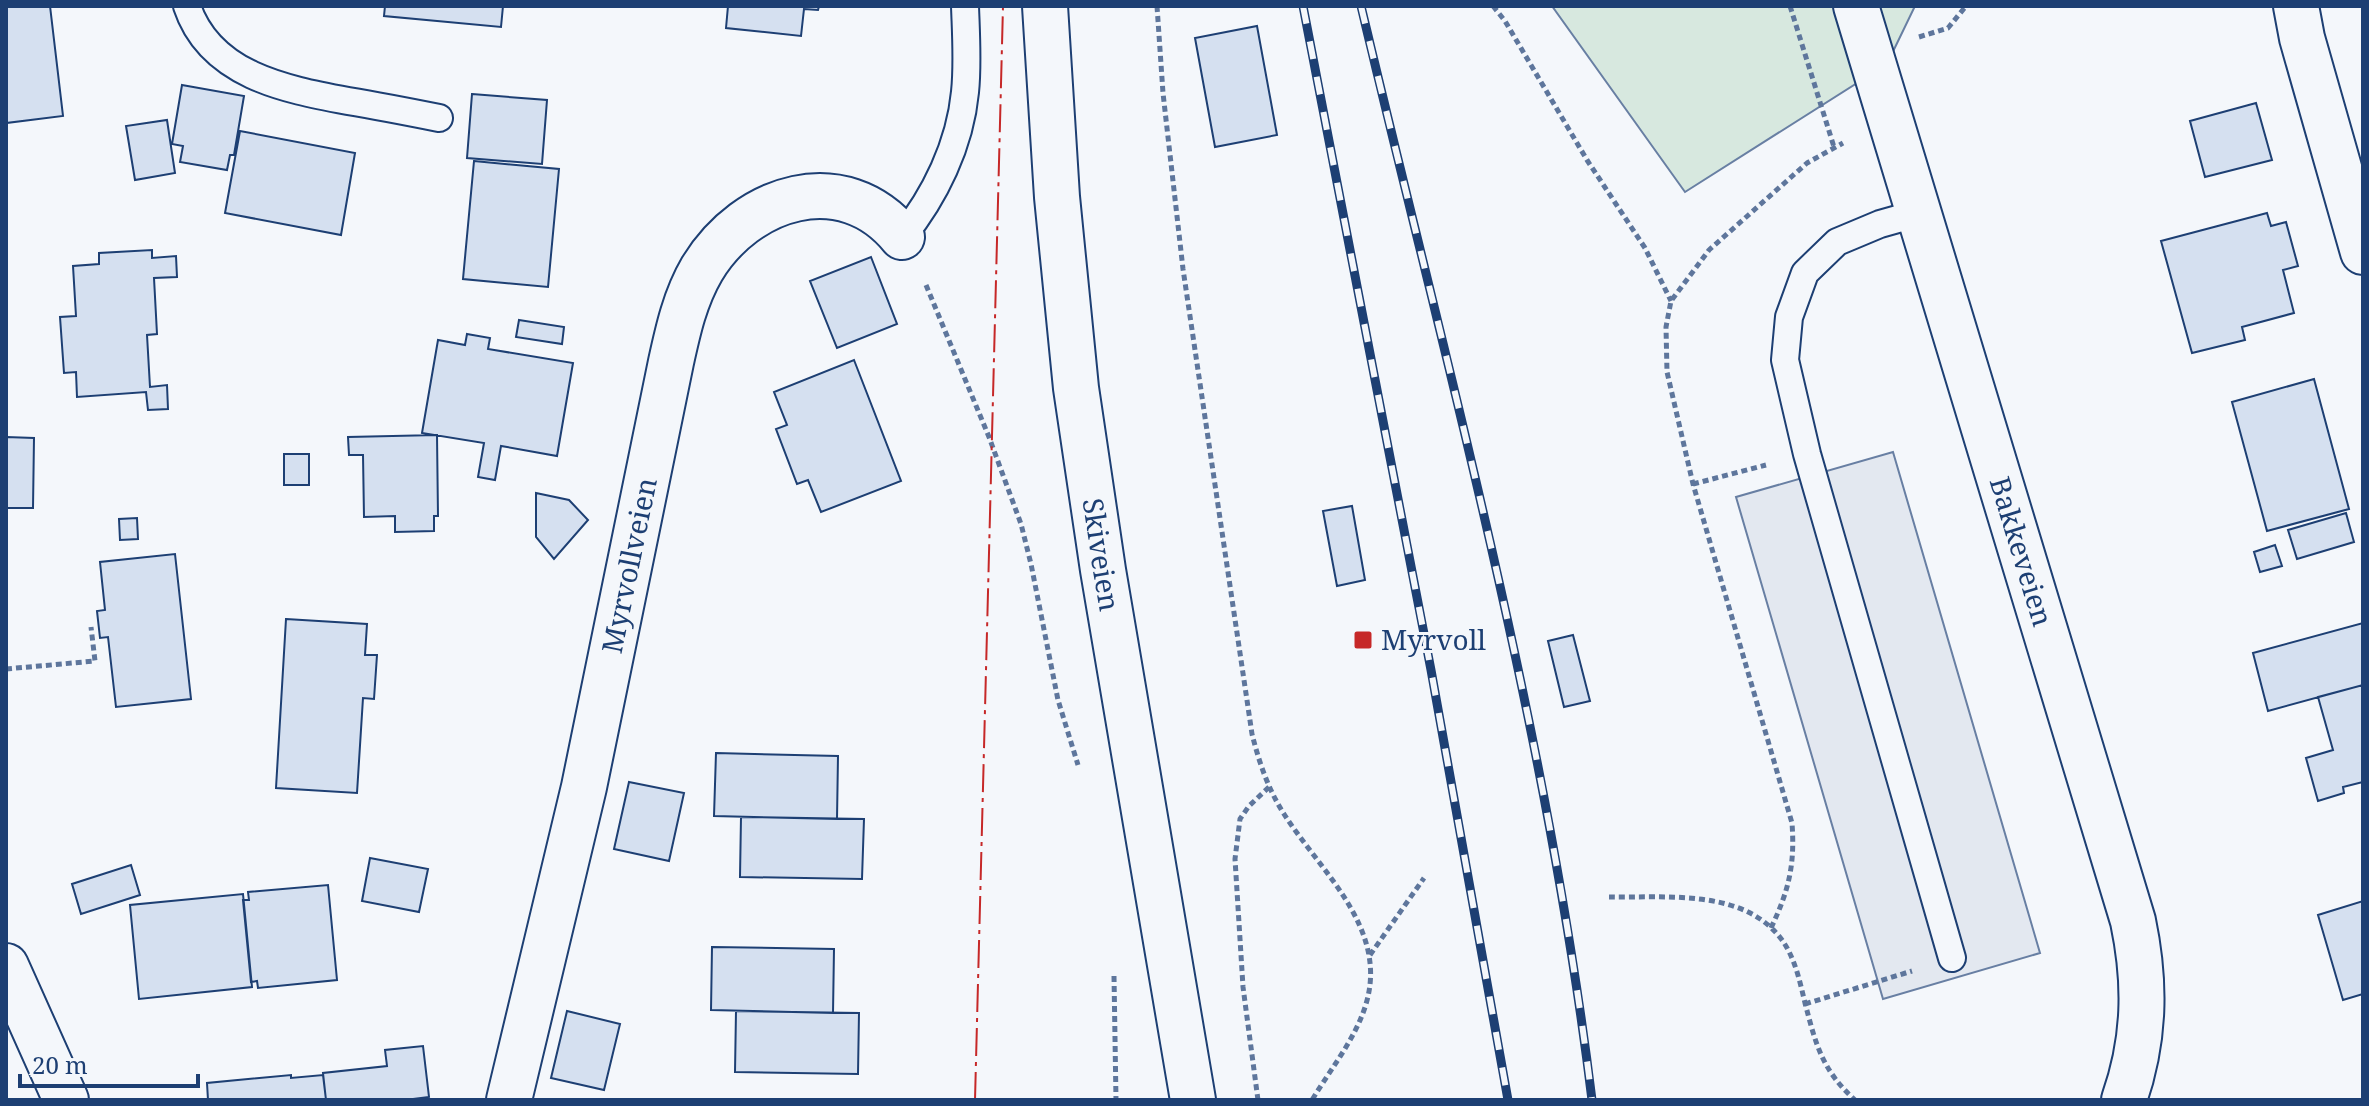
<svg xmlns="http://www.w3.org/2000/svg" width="2369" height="1106" viewBox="0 0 2369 1106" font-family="'Noto Serif',serif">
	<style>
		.green { fill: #d7e8df; stroke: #687fa3; stroke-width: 2 }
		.parking { fill: #e3e8f0; stroke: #687fa3; stroke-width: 2 }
		.building { fill: #d5e0f0; stroke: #1d3f73; stroke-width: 2 }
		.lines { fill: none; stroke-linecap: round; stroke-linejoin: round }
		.service-casing { stroke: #1d3f73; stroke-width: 30 }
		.minor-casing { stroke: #1d3f73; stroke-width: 48 }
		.primary-casing { stroke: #1d3f73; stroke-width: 48 }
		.path { stroke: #5e769c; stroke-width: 5; stroke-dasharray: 6 4; stroke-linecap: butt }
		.service { stroke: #f4f7fb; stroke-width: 26 }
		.minor { stroke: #f4f7fb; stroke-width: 44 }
		.primary { stroke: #f4f7fb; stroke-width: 44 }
		.rail-casing { stroke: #1d3f73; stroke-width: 9 }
		.rail { stroke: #f4f7fb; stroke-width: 6; stroke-dasharray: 18; stroke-linecap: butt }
		.power { stroke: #c62828; stroke-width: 2; stroke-dasharray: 28 6 4 6; stroke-linecap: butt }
		.poi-dot { fill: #c62828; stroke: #f4f7fb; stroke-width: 3 }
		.labels { text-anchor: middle; stroke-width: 6; stroke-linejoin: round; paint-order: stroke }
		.street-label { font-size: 28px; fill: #1d3f73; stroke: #f4f7fb }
		.poi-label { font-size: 28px; fill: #1d3f73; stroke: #f4f7fb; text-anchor: start }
	</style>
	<rect width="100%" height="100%" fill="#f4f7fb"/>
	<path class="green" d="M 1552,6 L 1915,6 L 1887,64 L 1685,192 Z"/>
	<path class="parking" d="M 1893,452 L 2040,953 L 1883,999 L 1736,497 Z"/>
	<path class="building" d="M 6,6 L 50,6 L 63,116 L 6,123 Z
		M 385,6 L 503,6 L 501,27 L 384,16 Z
		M 728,6 L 819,6 L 818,10 L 804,9 L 801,36 L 726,28 Z
		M 1257,26 L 1277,135 L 1215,147 L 1195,38 Z
		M 182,85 L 244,96 L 234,155 L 230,155 L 227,170 L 180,162 L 183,146 L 172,144 Z
		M 472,94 L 547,100 L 542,164 L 467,158 Z
		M 2256,103 L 2272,160 L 2205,177 L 2190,121 Z
		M 167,120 L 175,173 L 135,180 L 126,126 Z
		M 240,131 L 355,153 L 341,235 L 225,213 Z
		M 474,161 L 559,169 L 548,287 L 463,279 Z
		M 2267,213 L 2271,226 L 2286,222 L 2298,266 L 2283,270 L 2294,313 L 2242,327 L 2245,340 L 2192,353 L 2161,241 Z
		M 152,250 L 152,258 L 176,256 L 177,277 L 154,278 L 157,334 L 147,335 L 150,387 L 167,385 L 168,409 L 148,410 L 146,392 L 77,397 L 76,372 L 64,373 L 60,317 L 76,316 L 73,266 L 99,264 L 99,253 Z
		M 871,257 L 897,324 L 837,348 L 810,281 Z
		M 519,320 L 564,327 L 562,344 L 516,337 Z
		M 467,334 L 490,338 L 488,349 L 573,363 L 557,456 L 501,446 L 495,480 L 478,477 L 484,443 L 422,433 L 438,340 L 465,345 Z
		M 854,360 L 901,481 L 821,512 L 808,480 L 797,484 L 776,429 L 787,425 L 774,392 Z
		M 2314,379 L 2349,509 L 2267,531 L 2232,402 Z
		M 437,435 L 438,516 L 434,516 L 434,531 L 395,532 L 395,516 L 364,517 L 363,455 L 349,455 L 348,437 Z
		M 6,437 L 34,438 L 33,508 L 6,508 Z
		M 284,454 L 309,454 L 309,485 L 284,485 Z
		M 536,493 L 569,500 L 588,520 L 554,559 L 536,537 Z
		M 1352,506 L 1365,580 L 1337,586 L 1323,511 Z
		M 2346,513 L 2354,542 L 2297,559 L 2288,530 Z
		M 137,518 L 138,539 L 120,540 L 119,519 Z
		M 2275,545 L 2282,566 L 2260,572 L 2254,552 Z
		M 175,554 L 191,699 L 116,707 L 108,637 L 100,638 L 97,611 L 105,610 L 100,562 Z
		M 286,619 L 367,624 L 365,655 L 377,655 L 374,699 L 363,698 L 357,793 L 276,788 Z
		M 2363,623 L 2363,685 L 2268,711 L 2253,653 Z
		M 1573,635 L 1590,701 L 1564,707 L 1548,641 Z
		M 2363,685 L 2363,782 L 2343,787 L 2344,793 L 2318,801 L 2306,758 L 2333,750 L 2318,697 Z
		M 716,753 L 838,756 L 837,819 L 714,816 Z
		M 629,782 L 684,793 L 669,861 L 614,849 Z
		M 741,817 L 864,819 L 862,879 L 740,877 Z
		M 370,858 L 428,869 L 419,912 L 362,901 Z
		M 131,865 L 140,895 L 81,914 L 72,884 Z
		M 328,885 L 337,980 L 258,988 L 257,981 L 251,982 L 243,900 L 249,900 L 248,892 Z
		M 243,894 L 252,987 L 139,999 L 130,905 Z
		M 2363,901 L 2363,994 L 2343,1000 L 2318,915 Z
		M 712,947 L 834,949 L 833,1013 L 711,1010 Z
		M 567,1011 L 620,1024 L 604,1090 L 551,1078 Z
		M 736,1011 L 859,1013 L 858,1074 L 735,1072 Z
		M 423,1046 L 429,1097 L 405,1100 L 326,1100 L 323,1073 L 387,1066 L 385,1050 Z
		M 291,1075 L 291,1078 L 323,1075 L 326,1100 L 208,1100 L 207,1083 Z"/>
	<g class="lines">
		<defs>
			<path id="service" d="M 187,6 C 210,75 284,89 348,101 C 378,106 409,112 439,118
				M 1919,213 L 1880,224 L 1837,242 L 1805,273 L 1789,317 L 1785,360 L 1807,454 L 1952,958
				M 902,237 C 935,196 960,145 965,92 C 968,64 966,35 965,6"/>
			<g id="minor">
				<path id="s1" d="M 1856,6 L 2133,921 C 2146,983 2145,1040 2124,1100"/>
				<path d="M 2296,6 L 2302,38 L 2363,252"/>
				<path d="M 6,966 L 66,1100"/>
				<path id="s2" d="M 509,1100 L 584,787 L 671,362 C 678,330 685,298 702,269 C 746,196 843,165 902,237"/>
			</g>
			<g id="primary">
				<path id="s3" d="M 1045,6 L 1057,197 L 1076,388 L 1103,570 L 1193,1100"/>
			</g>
		</defs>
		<use href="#service" class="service-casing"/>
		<use href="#minor" class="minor-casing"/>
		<use href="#primary" class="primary-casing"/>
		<path class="path" d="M 1157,6 L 1163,93 L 1183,269 L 1252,734 C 1259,762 1268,789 1284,814 C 1320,871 1389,928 1366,1004 C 1356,1038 1330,1070 1312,1100
			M 1493,6 L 1505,21 L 1587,160 L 1645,248 L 1671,301
			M 1790,6 L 1834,147
			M 1919,37 L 1948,28 L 1966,6
			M 926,285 L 989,437 L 1021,524 L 1031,564 L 1058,700 L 1078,765
			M 1693,484 L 1766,465
			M 6,669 L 95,661 L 91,627
			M 1609,897 C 1666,898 1744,888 1782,940 C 1795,958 1800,982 1805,1003 C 1816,1045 1822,1070 1855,1100
			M 1771,928 C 1789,890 1795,865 1792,823 L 1693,484 L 1667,372 L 1666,327 L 1671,301 L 1709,250 L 1807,163 L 1843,143
			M 1370,955 L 1424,878
			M 1114,976 L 1116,1100
			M 1805,1004 L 1912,971
			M 1258,1100 L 1243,987 L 1235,859 L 1240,819 L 1249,806 L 1269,787"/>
		<use href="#service" class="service"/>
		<use href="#minor" class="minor"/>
		<use href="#primary" class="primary"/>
		<defs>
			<path id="rail" d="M 1303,6 L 1431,670 L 1508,1100
				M 1361,6 C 1447,368 1547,730 1592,1100"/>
		</defs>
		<use href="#rail" class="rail-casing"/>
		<use href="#rail" class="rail"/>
		<path class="power" d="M 975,1100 L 1003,6"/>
	</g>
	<rect class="poi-dot" x="1353" y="630" width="20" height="20" rx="4"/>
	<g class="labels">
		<g class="street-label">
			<text dy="10" stroke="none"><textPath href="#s1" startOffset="570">Bakkeveien</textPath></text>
			<text dy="10" stroke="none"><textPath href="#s3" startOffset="552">Skiveien</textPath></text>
			<text dy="10" stroke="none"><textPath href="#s2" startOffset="548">Myrvollveien</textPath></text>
		</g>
		<g class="poi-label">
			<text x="1381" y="650">Myrvoll</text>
		</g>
	</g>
	<rect width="2369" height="1106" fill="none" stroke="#1d3f73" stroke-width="16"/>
	<path d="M20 1074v12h178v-12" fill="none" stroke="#1d3f73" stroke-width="4"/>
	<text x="32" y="1074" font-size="24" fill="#1d3f73" stroke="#f4f7fb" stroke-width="6" paint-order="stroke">20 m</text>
</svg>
